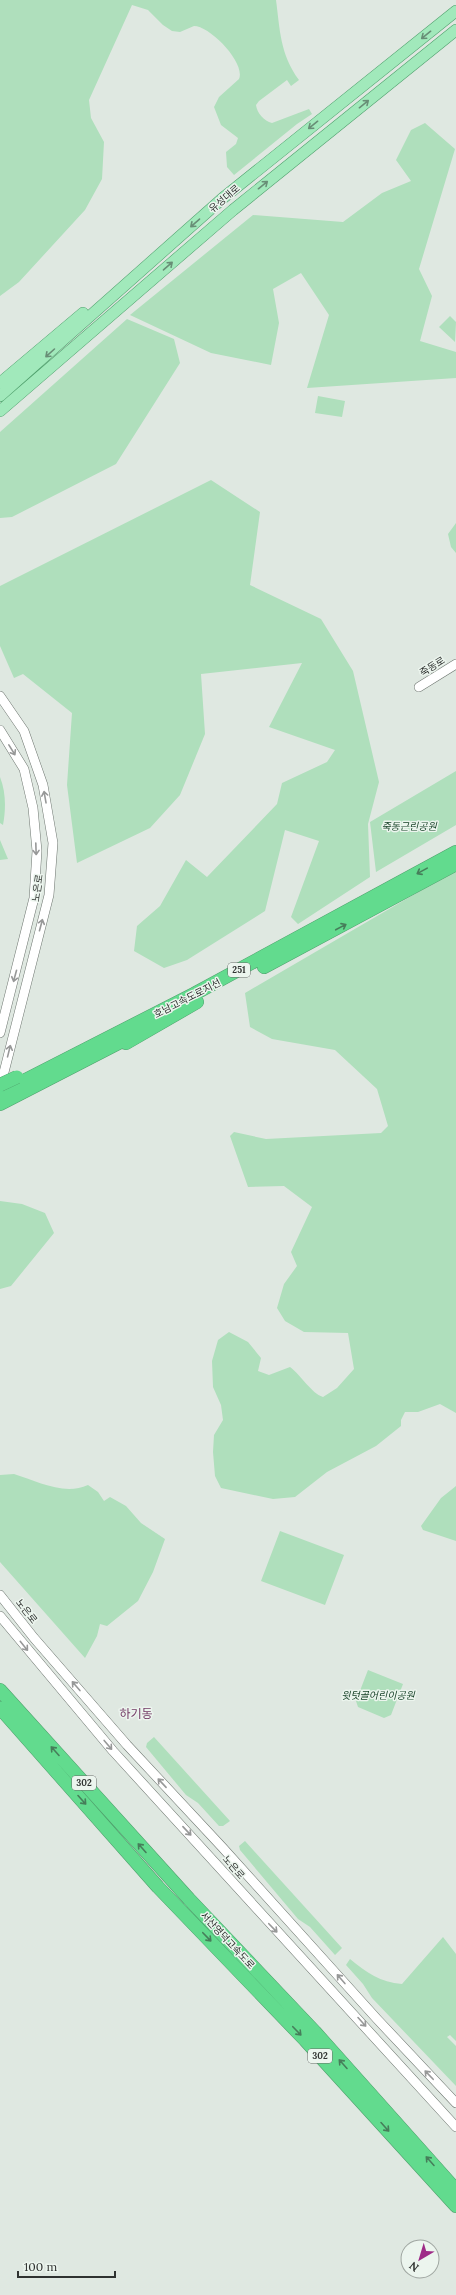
<svg xmlns="http://www.w3.org/2000/svg" width="456" height="2295" viewBox="0 0 456 2295" font-family="Lora,'Noto Sans KR',serif">
	<style>
		.green { fill: #afdfbc }
		.lines { fill: none; stroke-linecap: round; stroke-linejoin: round }
		.minor-casing { stroke: #6e7670; stroke-width: 10 }
		.major-casing { stroke: #50a06d; stroke-width: 12 }
		.highway-casing { stroke: #50a06d; stroke-width: 14 }
		.minor { stroke: #fff; stroke-width: 9 }
		.major { stroke: #a1e9bb; stroke-width: 11 }
		.highway { stroke: #62db8e; stroke-width: 13 }
		.highway-bridge-casing { stroke: #50a06d; stroke-width: 14; stroke-linecap: butt }
		.highway-bridge { stroke: #62db8e; stroke-width: 13 }
		.oneway { stroke: #688e76 }
		.oneway2 { stroke: #979898 }
		.oneway3 { stroke: #467e5a }
		.labels { text-anchor: middle; stroke-width: 3; stroke-linejoin: round; paint-order: stroke }
		.shield { fill: #ecf5ee; stroke: #686c69; stroke-width: 1 }
		.shield-label { font-size: 9px; font-weight: bold; fill: #2f3230 }
		.street-label { font-size: 10px; fill: #2f3230; stroke: #ecf5ee }
		.park-label { font-size: 10px; font-style: italic; fill: #113d22; stroke: #ecf5ee }
		.quarter-label { font-size: 12px; fill: #723964; stroke: #ecf5ee }
	</style>
	<rect width="100%" height="100%" fill="#dfe8e1"/>
	<path class="green" d="M 0,0 L 276,0 C 280,30 280,54 299,80 L 291,86 L 287,80 L 259,101 L 256,105 C 257,113 264,121 272,123 L 309,109 L 312,114 L 297,124 L 234,175 L 227,167 L 226,152 L 236,144 L 238,138 L 221,125 L 214,107 L 219,97 L 239,79 C 246,63 210,26 194,26 L 180,32 L 172,31 L 163,25 L 148,10 L 132,5 L 89,100 L 91,118 L 104,142 L 102,179 L 85,210 L 19,282 L 0,296 Z
		M 425,123 L 455,149 L 419,269 L 432,296 L 420,341 L 456,352 L 456,378 L 307,388 L 329,315 L 301,273 L 273,289 L 279,323 L 271,365 L 211,353 L 130,315 L 253,215 L 343,222 L 382,193 L 411,181 L 396,160 L 411,130 Z
		M 450,316 L 456,322 L 455,342 L 439,327 Z
		M 127,319 L 174,339 L 180,363 L 116,464 L 12,517 L 0,518 L 0,432 Z
		M 318,396 L 345,401 L 342,417 L 315,413 Z
		M 211,480 L 260,512 L 250,585 L 321,619 L 353,671 L 379,782 L 368,824 L 370,877 L 298,924 L 291,917 L 319,841 L 285,830 L 265,911 L 187,960 L 164,968 L 134,951 L 137,926 L 160,906 L 186,860 L 207,877 L 277,804 L 282,783 L 327,762 L 335,750 L 269,727 L 302,663 L 201,674 L 205,734 L 180,795 L 150,828 L 77,863 L 67,785 L 72,713 L 23,674 L 14,678 L 0,646 L 0,586 Z
		M 456,523 L 456,553 L 451,547 L 448,534 Z
		M 456,771 L 456,825 L 376,872 L 370,822 Z
		M 0,777 C 6,792 6,809 3,825 L 0,823 Z
		M 0,840 L 8,859 L 0,860 Z
		M 456,870 L 456,1413 L 440,1404 L 418,1412 L 405,1412 L 401,1420 L 401,1426 L 376,1446 L 327,1472 L 295,1497 L 273,1499 L 221,1488 L 215,1476 L 213,1452 L 214,1435 L 223,1420 L 221,1405 L 213,1387 L 212,1361 L 218,1340 L 229,1332 L 248,1342 L 261,1358 L 258,1371 L 269,1375 L 290,1367 C 302,1376 311,1393 323,1397 L 337,1388 L 354,1369 L 348,1333 L 304,1332 L 285,1321 L 277,1308 L 284,1284 L 297,1266 L 291,1252 L 312,1207 L 284,1186 L 248,1187 L 230,1136 L 234,1132 L 266,1139 L 381,1133 L 388,1126 L 377,1089 L 335,1050 L 272,1039 L 250,1027 L 245,993 Z
		M 0,1201 L 22,1204 L 45,1213 L 54,1233 L 11,1286 L 0,1289 Z
		M 14,1474 C 37,1481 64,1496 88,1485 L 98,1492 L 104,1501 L 110,1497 L 126,1506 L 141,1523 L 165,1539 L 153,1572 L 138,1601 L 107,1626 L 100,1624 L 97,1636 L 85,1658 L 0,1562 L 0,1475 Z
		M 456,1486 L 456,1541 L 423,1530 L 421,1526 L 441,1498 Z
		M 280,1531 L 344,1555 L 325,1605 L 261,1581 Z
		M 368,1670 L 403,1684 L 391,1715 L 384,1718 L 358,1707 L 356,1701 Z
		M 154,1737 L 230,1821 L 223,1826 L 219,1826 L 198,1803 L 186,1795 L 146,1747 L 147,1743 Z
		M 245,1841 L 342,1948 L 335,1955 L 310,1927 L 298,1919 L 240,1850 L 239,1846 Z
		M 443,1937 L 456,1954 L 456,2041 L 450,2035 L 447,2037 L 456,2046 L 456,2086 L 372,1998 L 363,1984 L 346,1965 L 350,1959 C 367,1973 380,1982 402,1984 Z"/>
	<g class="lines">
		<defs>
			<path id="minor" d="M 419,687 L 456,664
				M 0,696 L 24,731 L 43,785 L 53,843 L 49,895 L 0,1088
				M 0,730 L 24,769 L 33,808 L 37,851 L 34,898 L 0,1033
				M 0,1595 L 34,1638 L 127,1745 L 222,1847 L 377,2019 L 456,2103
				M 0,1616 L 113,1751 L 456,2127"/>
			<path id="major" d="M 0,383 L 83,313
				M 0,396 L 223,198 L 456,11
				M 0,411 L 233,210 L 456,30"/>
			<path id="highway" d="M 264,967 L 456,864
				M 126,1043 L 197,1002
				M 0,1093 L 194,994 L 456,852
				M 0,1104 L 132,1036
				M 0,1690 L 189,1899 L 315,2032 L 456,2190
				M 0,1708 L 158,1887 L 305,2040 L 456,2206"/>
		</defs>
		<use href="#minor" class="minor-casing"/>
		<use href="#major" class="major-casing"/>
		<use href="#highway" class="highway-casing"/>
		<use href="#minor" class="minor"/>
		<use href="#major" class="major"/>
		<use href="#highway" class="highway"/>
		<defs>
			<path id="highway-bridge" d="M 0,1085 L 17,1077"/>
		</defs>
		<use href="#highway-bridge" class="highway-bridge-casing"/>
		<use href="#highway-bridge" class="highway-bridge"/>
	</g>
	<defs><path id="oneway-shaft" d="M-6 0H5M1.5-3L5.5 0L1.5 3" fill="none" stroke-width="1.6" stroke-linecap="round" stroke-linejoin="round"/></defs>
	<g class="oneway">
		<use href="#oneway-shaft" transform="translate(426 35) rotate(141)"/>
		<use href="#oneway-shaft" transform="translate(364 104) rotate(-39)"/>
		<use href="#oneway-shaft" transform="translate(313 125) rotate(141)"/>
		<use href="#oneway-shaft" transform="translate(263 185) rotate(-39)"/>
		<use href="#oneway-shaft" transform="translate(195 223) rotate(139)"/>
		<use href="#oneway-shaft" transform="translate(168 266) rotate(-41)"/>
		<use href="#oneway-shaft" transform="translate(50 353) rotate(138)"/>
	</g>
	<g class="oneway2">
		<use href="#oneway-shaft" transform="translate(12 750) rotate(58)"/>
		<use href="#oneway-shaft" transform="translate(45 797) rotate(-100)"/>
		<use href="#oneway-shaft" transform="translate(36 849) rotate(88)"/>
		<use href="#oneway-shaft" transform="translate(41 925) rotate(-75)"/>
		<use href="#oneway-shaft" transform="translate(15 976) rotate(105)"/>
		<use href="#oneway-shaft" transform="translate(9 1051) rotate(-76)"/>
		<use href="#oneway-shaft" transform="translate(24 1646) rotate(51)"/>
		<use href="#oneway-shaft" transform="translate(76 1686) rotate(-131)"/>
		<use href="#oneway-shaft" transform="translate(108 1745) rotate(50)"/>
		<use href="#oneway-shaft" transform="translate(162 1783) rotate(-133)"/>
		<use href="#oneway-shaft" transform="translate(187 1831) rotate(47)"/>
		<use href="#oneway-shaft" transform="translate(273 1928) rotate(46)"/>
		<use href="#oneway-shaft" transform="translate(341 1979) rotate(-131)"/>
		<use href="#oneway-shaft" transform="translate(362 2022) rotate(48)"/>
		<use href="#oneway-shaft" transform="translate(429 2075) rotate(-134)"/>
	</g>
	<g class="oneway3">
		<use href="#oneway-shaft" transform="translate(422 871) rotate(151)"/>
		<use href="#oneway-shaft" transform="translate(341 927) rotate(-28)"/>
		<use href="#oneway-shaft" transform="translate(55 1751) rotate(-132)"/>
		<use href="#oneway-shaft" transform="translate(82 1800) rotate(48)"/>
		<use href="#oneway-shaft" transform="translate(142 1848) rotate(-132)"/>
		<use href="#oneway-shaft" transform="translate(207 1937) rotate(46)"/>
		<use href="#oneway-shaft" transform="translate(297 2031) rotate(46)"/>
		<use href="#oneway-shaft" transform="translate(343 2064) rotate(-132)"/>
		<use href="#oneway-shaft" transform="translate(385 2127) rotate(48)"/>
		<use href="#oneway-shaft" transform="translate(430 2161) rotate(-132)"/>
	</g>
	<g class="labels">
		<g class="shield">
			<rect x="228" y="963" width="22" height="14" rx="3"/>
			<rect x="72" y="1776" width="24" height="14" rx="3"/>
			<rect x="308" y="2049" width="24" height="14" rx="3"/>
		</g>
		<g class="shield-label">
			<text x="239" y="973">251</text>
			<text x="84" y="1786">302</text>
			<text x="320" y="2059">302</text>
		</g>
		<g class="street-label">
			<text transform="translate(224 198) rotate(-40)" y="4">유성대로</text>
			<text transform="translate(432 666) rotate(-32)" y="4">죽동로</text>
			<text transform="translate(37 888) rotate(-82)" y="4">노은로</text>
			<text transform="translate(187 998) rotate(-27)" y="4">호남고속도로지선</text>
			<text transform="translate(27 1611) rotate(52)" y="4">노은로</text>
			<text transform="translate(234 1867) rotate(49)" y="4">노은로</text>
			<text transform="translate(228 1940) rotate(47)" y="4">서산영덕고속도로</text>
		</g>
		<g class="park-label">
			<text x="409" y="830">죽동근린공원</text>
			<text x="378" y="1699">윗텃골어린이공원</text>
		</g>
		<g class="quarter-label">
			<text x="136" y="1718">하기동</text>
		</g>
	</g>
	<g transform="translate(420 2259) rotate(218)"><circle r="19" fill="#ecf5ee" stroke="#a0a7a2"/>
	<path d="M0-3L7 15L0 10L-7 15Z" fill="#9e2b87"/>
	<text y="-6" font-size="11" font-weight="bold" text-anchor="middle" fill="#2f3230">N</text>
	</g>
	<path d="M18 2271v6h97v-6" fill="none" stroke="#2f3230" stroke-width="2"/>
	<text x="24" y="2271" font-size="12" fill="#2f3230" stroke="#ecf5ee" stroke-width="3" paint-order="stroke">100 m</text>
</svg>
